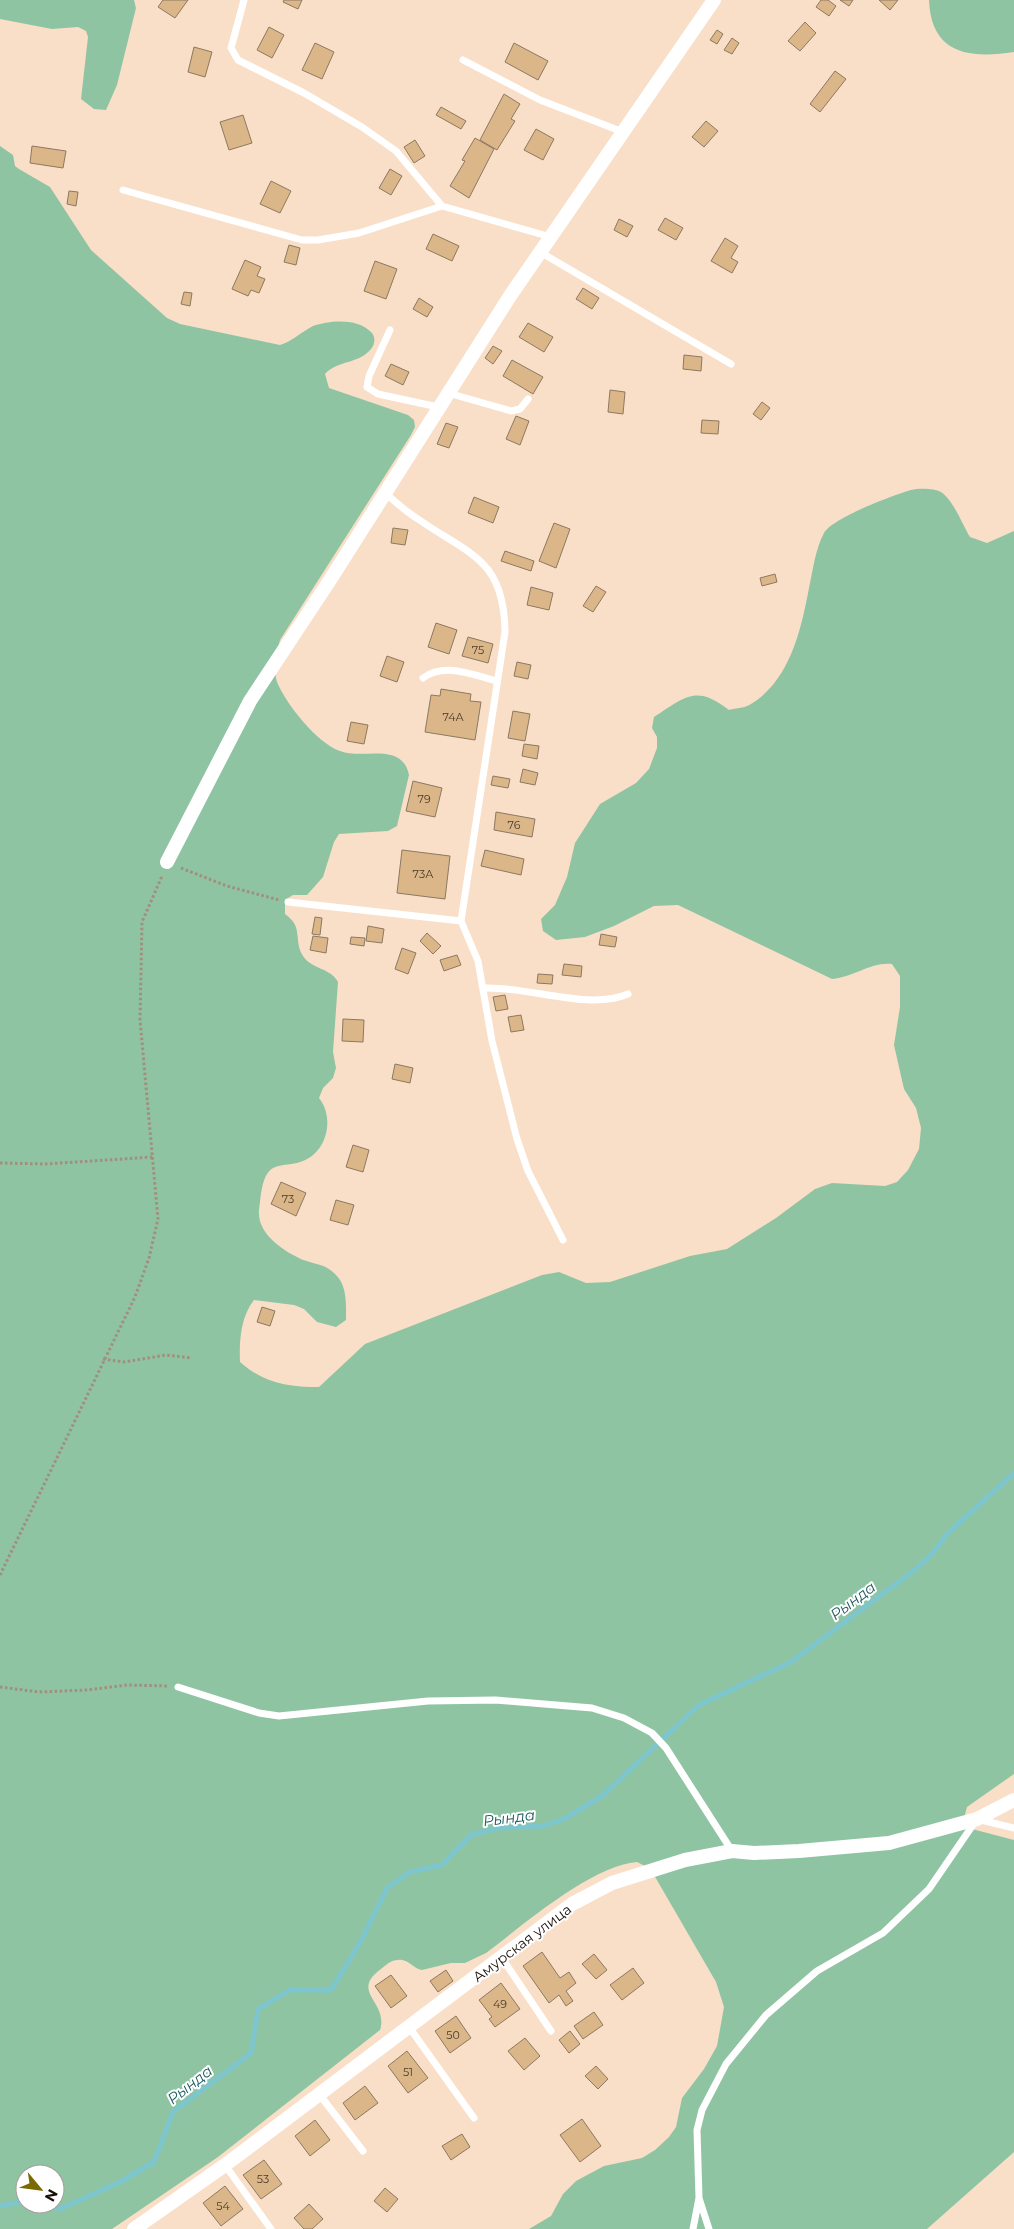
<svg xmlns="http://www.w3.org/2000/svg" width="1014" height="2229" viewBox="0 0 1014 2229" font-family="Montserrat,sans-serif">
	<style>
		.forest { fill: #8fc4a3; fill-rule: evenodd }
		.lines { fill: none; stroke-linecap: round; stroke-linejoin: round }
		.stream { stroke: #7ec6cd; stroke-width: 5 }
		.building { fill: #dbb689; stroke: #8c7961 }
		.path { stroke: #a18e7c; stroke-width: 3; stroke-dasharray: 2.5 2.5; stroke-linecap: butt }
		.lane { stroke: #fff; stroke-width: 7 }
		.street { stroke: #fff; stroke-width: 14 }
		.labels { text-anchor: middle; stroke-width: 4; stroke-linejoin: round; paint-order: stroke }
		.number-label { font-size: 11px; fill: #4a3a28 }
		.street-label { font-size: 14px; fill: #191008; stroke: #fff }
		.water-label { font-size: 15px; font-style: italic; fill: #205d62; stroke: #fff }
	</style>
	<rect width="100%" height="100%" fill="#f9dfc8"/>
	<path class="forest" d="M 0,0 L 134,0 L 136,8 L 117,85 L 106,110 L 94,109 L 81,99 L 88,37 L 86,31 L 78,27 L 52,29 L 0,19 Z
		M 929,0 L 1014,0 L 1014,52 C 969,59 931,54 929,0 Z
		M 0,146 L 13,155 L 15,166 L 19,169 L 50,187 L 91,250 L 167,318 L 180,324 L 280,345 C 293,341 301,332 313,326 C 330,320 358,318 371,332 C 376,337 375,344 371,349 C 359,364 338,360 325,374 L 329,388 L 408,415 L 414,420 L 415,427 L 411,435 L 280,640 C 277,652 273,670 277,682 C 286,704 317,743 340,751 C 363,760 402,741 409,775 L 397,826 L 388,831 L 339,834 L 334,842 L 323,877 L 307,895 L 293,895 L 285,900 L 285,914 C 304,927 293,940 303,956 C 311,969 331,968 338,982 L 333,1052 L 336,1068 L 333,1078 L 323,1088 L 319,1098 C 335,1118 327,1152 303,1161 C 294,1165 281,1164 273,1168 C 261,1175 261,1198 259,1210 C 257,1232 279,1248 297,1257 C 313,1266 327,1261 340,1280 C 347,1291 346,1307 346,1320 L 336,1327 L 317,1322 L 304,1309 L 294,1305 L 254,1300 C 241,1316 239,1341 240,1362 C 264,1383 287,1387 319,1387 L 365,1344 L 542,1275 L 559,1272 L 586,1283 L 610,1282 L 690,1256 L 727,1249 L 776,1218 L 815,1189 L 832,1183 L 885,1186 L 897,1182 L 908,1170 L 919,1149 L 921,1128 L 916,1108 L 904,1089 L 894,1045 L 900,1007 L 900,976 L 892,964 C 870,962 855,977 832,979 L 678,905 L 654,906 L 614,926 L 585,937 L 556,940 L 543,931 L 541,919 L 555,905 L 567,877 L 575,843 L 600,804 L 636,783 L 649,769 L 657,748 L 657,737 L 652,728 L 654,717 C 685,697 696,684 729,710 C 736,708 746,708 751,704 C 790,680 801,630 809,588 C 813,570 815,550 824,533 C 832,518 894,495 911,490 C 919,488 934,488 941,492 C 954,501 962,524 970,537 L 987,543 L 1014,531 L 1014,1774 L 967,1807 L 963,1822 L 972,1829 L 1014,1840 L 1014,2152 L 927,2229 L 529,2229 L 551,2216 L 563,2194 L 576,2181 L 604,2166 L 642,2158 L 655,2150 L 669,2137 L 676,2127 L 682,2098 L 704,2069 L 717,2046 L 724,2007 L 716,1982 L 654,1875 L 647,1867 L 637,1862 C 592,1865 522,1926 486,1953 L 465,1963 L 451,1963 L 422,1970 C 413,1969 408,1958 398,1960 C 391,1960 386,1965 381,1969 C 349,1992 389,2002 380,2030 L 218,2157 L 112,2229 L 0,2229 ZM 25,2174 L 55,2174 L 55,2204 L 25,2204 Z"/>
	<g class="lines">
		<path class="stream" d="M 42,2204 L 60,2209 L 122,2181 L 154,2162 L 173,2112 L 251,2053 L 258,2009 L 290,1990 L 331,1990 L 361,1941 L 387,1888 L 410,1872 L 442,1865 L 471,1835 L 497,1828 L 543,1826 L 564,1819 L 602,1796 L 699,1705 L 791,1662 L 916,1569 L 932,1554 L 947,1534 L 1014,1473
			M 0,2206 L 25,2201"/>
	</g>
	<path class="building" d="M 163,0 L 188,0 L 175,18 L 158,7 Z
		M 284,0 L 302,0 L 298,9 L 283,2 Z
		M 821,0 L 828,0 L 836,6 L 829,16 L 816,7 Z
		M 840,0 L 853,0 L 849,6 Z
		M 879,0 L 898,0 L 890,10 Z
		M 805,22 L 816,33 L 800,51 L 788,41 Z
		M 269,27 L 284,35 L 272,58 L 257,50 Z
		M 717,30 L 723,34 L 717,44 L 710,40 Z
		M 732,38 L 739,43 L 732,54 L 724,50 Z
		M 315,43 L 334,52 L 322,79 L 302,70 Z
		M 514,43 L 548,61 L 538,80 L 505,62 Z
		M 194,47 L 212,52 L 205,77 L 188,72 Z
		M 835,71 L 846,79 L 820,112 L 810,104 Z
		M 504,94 L 520,104 L 511,119 L 515,121 L 497,150 L 480,140 Z
		M 441,107 L 466,121 L 461,129 L 436,115 Z
		M 243,115 L 252,143 L 229,150 L 220,122 Z
		M 706,121 L 718,131 L 704,147 L 692,137 Z
		M 536,129 L 554,139 L 543,160 L 524,150 Z
		M 475,138 L 494,149 L 469,198 L 450,186 L 465,161 L 462,160 Z
		M 415,140 L 425,156 L 414,163 L 404,147 Z
		M 32,146 L 66,151 L 63,168 L 30,163 Z
		M 390,169 L 402,176 L 391,195 L 379,188 Z
		M 271,181 L 291,191 L 280,213 L 260,204 Z
		M 69,191 L 78,192 L 76,206 L 67,204 Z
		M 665,218 L 683,228 L 676,240 L 658,230 Z
		M 619,219 L 633,226 L 627,237 L 614,230 Z
		M 433,234 L 459,246 L 452,261 L 426,249 Z
		M 725,238 L 738,246 L 731,258 L 738,262 L 732,273 L 711,261 Z
		M 289,245 L 300,248 L 296,265 L 284,262 Z
		M 245,260 L 261,267 L 257,276 L 265,279 L 259,293 L 251,290 L 248,296 L 232,289 Z
		M 375,261 L 397,269 L 386,299 L 364,291 Z
		M 583,288 L 599,298 L 592,309 L 576,299 Z
		M 184,292 L 192,293 L 190,306 L 181,304 Z
		M 419,298 L 433,307 L 427,317 L 413,309 Z
		M 528,323 L 553,337 L 544,352 L 519,337 Z
		M 493,346 L 502,351 L 493,364 L 485,358 Z
		M 684,355 L 702,357 L 701,371 L 683,369 Z
		M 512,360 L 543,377 L 533,394 L 503,376 Z
		M 391,364 L 409,372 L 403,385 L 385,376 Z
		M 610,390 L 625,392 L 623,414 L 608,412 Z
		M 762,402 L 770,408 L 761,420 L 753,414 Z
		M 516,416 L 529,421 L 520,445 L 506,439 Z
		M 702,420 L 719,421 L 718,434 L 701,433 Z
		M 446,423 L 458,427 L 449,448 L 437,444 Z
		M 474,497 L 499,507 L 493,523 L 468,513 Z
		M 554,523 L 570,529 L 556,568 L 539,561 Z
		M 393,528 L 408,530 L 405,545 L 391,543 Z
		M 505,551 L 534,561 L 531,571 L 501,561 Z
		M 775,574 L 777,582 L 762,586 L 760,578 Z
		M 596,586 L 606,592 L 593,612 L 583,606 Z
		M 531,587 L 553,593 L 549,610 L 527,605 Z
		M 436,623 L 457,630 L 449,654 L 428,647 Z
		M 468,637 L 493,644 L 488,663 L 462,656 Z
		M 387,656 L 404,662 L 397,682 L 380,676 Z
		M 517,662 L 531,665 L 528,679 L 514,676 Z
		M 441,689 L 471,694 L 470,701 L 481,702 L 475,740 L 425,732 L 431,695 L 440,696 Z
		M 513,711 L 530,714 L 525,741 L 508,738 Z
		M 351,722 L 368,725 L 364,744 L 347,741 Z
		M 524,744 L 539,746 L 537,759 L 522,756 Z
		M 523,769 L 538,773 L 535,785 L 520,782 Z
		M 493,776 L 510,779 L 508,788 L 491,785 Z
		M 413,781 L 442,788 L 435,817 L 406,811 Z
		M 496,812 L 535,819 L 532,837 L 494,830 Z
		M 402,850 L 450,856 L 445,899 L 397,893 Z
		M 485,850 L 524,859 L 521,875 L 481,866 Z
		M 315,917 L 322,918 L 320,935 L 312,934 Z
		M 368,926 L 384,929 L 382,943 L 366,941 Z
		M 427,933 L 441,946 L 433,954 L 420,941 Z
		M 601,934 L 617,937 L 615,947 L 599,945 Z
		M 313,936 L 328,938 L 326,953 L 310,950 Z
		M 351,937 L 365,938 L 364,946 L 350,944 Z
		M 402,948 L 416,953 L 408,974 L 395,969 Z
		M 457,955 L 461,965 L 444,971 L 440,960 Z
		M 564,964 L 582,966 L 581,977 L 562,975 Z
		M 538,974 L 553,975 L 552,984 L 537,983 Z
		M 505,995 L 508,1009 L 496,1011 L 493,997 Z
		M 521,1015 L 524,1030 L 511,1032 L 508,1017 Z
		M 343,1019 L 364,1020 L 363,1042 L 342,1041 Z
		M 395,1064 L 413,1068 L 410,1083 L 392,1079 Z
		M 353,1145 L 369,1150 L 363,1172 L 346,1167 Z
		M 281,1182 L 306,1193 L 296,1216 L 271,1204 Z
		M 336,1200 L 354,1205 L 348,1225 L 330,1220 Z
		M 262,1307 L 275,1311 L 270,1326 L 257,1322 Z
		M 542,1952 L 560,1978 L 569,1972 L 576,1983 L 566,1991 L 573,2001 L 566,2006 L 559,1995 L 549,2003 L 523,1966 Z
		M 594,1954 L 607,1970 L 596,1979 L 582,1964 Z
		M 633,1968 L 644,1983 L 622,2000 L 610,1985 Z
		M 446,1970 L 453,1981 L 438,1992 L 430,1981 Z
		M 391,1975 L 407,1996 L 391,2008 L 375,1986 Z
		M 501,1983 L 520,2009 L 495,2027 L 489,2019 L 492,2017 L 479,2000 Z
		M 594,2012 L 603,2025 L 583,2039 L 574,2026 Z
		M 456,2016 L 471,2038 L 450,2053 L 435,2031 Z
		M 570,2031 L 580,2044 L 569,2053 L 559,2040 Z
		M 525,2038 L 540,2056 L 524,2070 L 508,2051 Z
		M 407,2051 L 428,2078 L 408,2093 L 388,2066 Z
		M 596,2066 L 608,2079 L 598,2089 L 585,2076 Z
		M 365,2086 L 378,2103 L 355,2120 L 343,2103 Z
		M 582,2119 L 601,2146 L 580,2162 L 560,2135 Z
		M 315,2120 L 330,2140 L 310,2156 L 295,2136 Z
		M 462,2134 L 470,2147 L 451,2160 L 442,2146 Z
		M 264,2160 L 282,2184 L 261,2199 L 243,2175 Z
		M 225,2186 L 243,2209 L 221,2226 L 203,2203 Z
		M 385,2188 L 398,2199 L 387,2212 L 374,2201 Z
		M 309,2204 L 323,2219 L 312,2229 L 304,2229 L 294,2218 Z"/>
	<g class="lines">
		<path class="path" d="M 181,868 L 227,886 L 279,900
			M 0,1163 L 45,1164 L 153,1157
			M 103,1359 L 124,1362 L 166,1355 L 192,1358
			M 0,1575 L 135,1297 L 149,1258 L 158,1219 L 140,1020 L 142,922 L 162,876
			M 0,1687 L 39,1692 L 87,1690 L 127,1685 L 169,1686"/>
		<path class="lane" d="M 244,0 L 231,48 L 238,60 L 304,93 L 362,127 L 396,151 L 442,206
			M 463,60 L 540,100 L 623,132
			M 123,190 L 302,240 L 318,240 L 359,233 L 442,206 L 551,237
			M 540,252 L 731,364
			M 390,330 L 369,376 L 367,387 L 378,394 L 438,407
			M 448,393 L 511,411 L 520,409 L 528,399
			M 385,493 C 396,502 406,512 418,519 C 469,555 504,558 505,632 L 461,921 L 478,961 L 492,1041 L 517,1139 L 528,1171 L 563,1240
			M 423,678 C 445,662 473,675 497,681
			M 288,902 L 461,921
			M 484,988 C 528,986 588,1011 628,994
			M 178,1687 L 259,1713 L 279,1716 L 428,1701 L 496,1700 L 592,1708 L 624,1718 L 652,1733 L 666,1748 L 732,1851
			M 502,1958 L 551,2031
			M 409,2027 L 474,2118
			M 319,2094 L 363,2151
			M 225,2165 L 271,2229
			M 693,2229 L 699,2198
			M 709,2229 L 699,2198 L 697,2130 L 702,2110 L 726,2064 L 766,2015 L 817,1971 L 883,1933 L 929,1889 L 977,1819 L 1014,1828"/>
		<path class="street" d="M 167,862 L 250,701 L 330,580 L 510,296 L 714,0
			M 134,2229 L 225,2165 L 572,1904 L 612,1883 L 685,1860 L 732,1851 L 754,1853 L 799,1851 L 889,1843 L 977,1819 L 1014,1800"/>
	</g>
	<g class="labels">
		<g class="number-label">
			<text x="478" y="654">75</text>
			<text x="453" y="721">74А</text>
			<text x="424" y="803">79</text>
			<text x="514" y="829">76</text>
			<text x="423" y="878">73А</text>
			<text x="288" y="1203">73</text>
			<text x="500" y="2008">49</text>
			<text x="453" y="2039">50</text>
			<text x="408" y="2076">51</text>
			<text x="263" y="2183">53</text>
			<text x="223" y="2210">54</text>
		</g>
		<g class="street-label">
			<text transform="translate(522 1943) rotate(-37)" y="5">Амурская улица</text>
		</g>
		<g class="water-label">
			<text transform="translate(853 1601) rotate(-37)" y="5">Рында</text>
			<text transform="translate(509 1818) rotate(-7)" y="5">Рында</text>
			<text transform="translate(190 2085) rotate(-38)" y="5">Рында</text>
		</g>
	</g>
	<g transform="translate(40 2189) rotate(119)"><circle r="24" fill="#ffffff" stroke="#a39f9c"/>
	<path d="M0-4L9 19L0 12L-9 19Z" fill="#7a6a01"/>
	<text y="-8" font-size="14" font-weight="bold" text-anchor="middle" fill="#191008">N</text>
	</g>
</svg>
